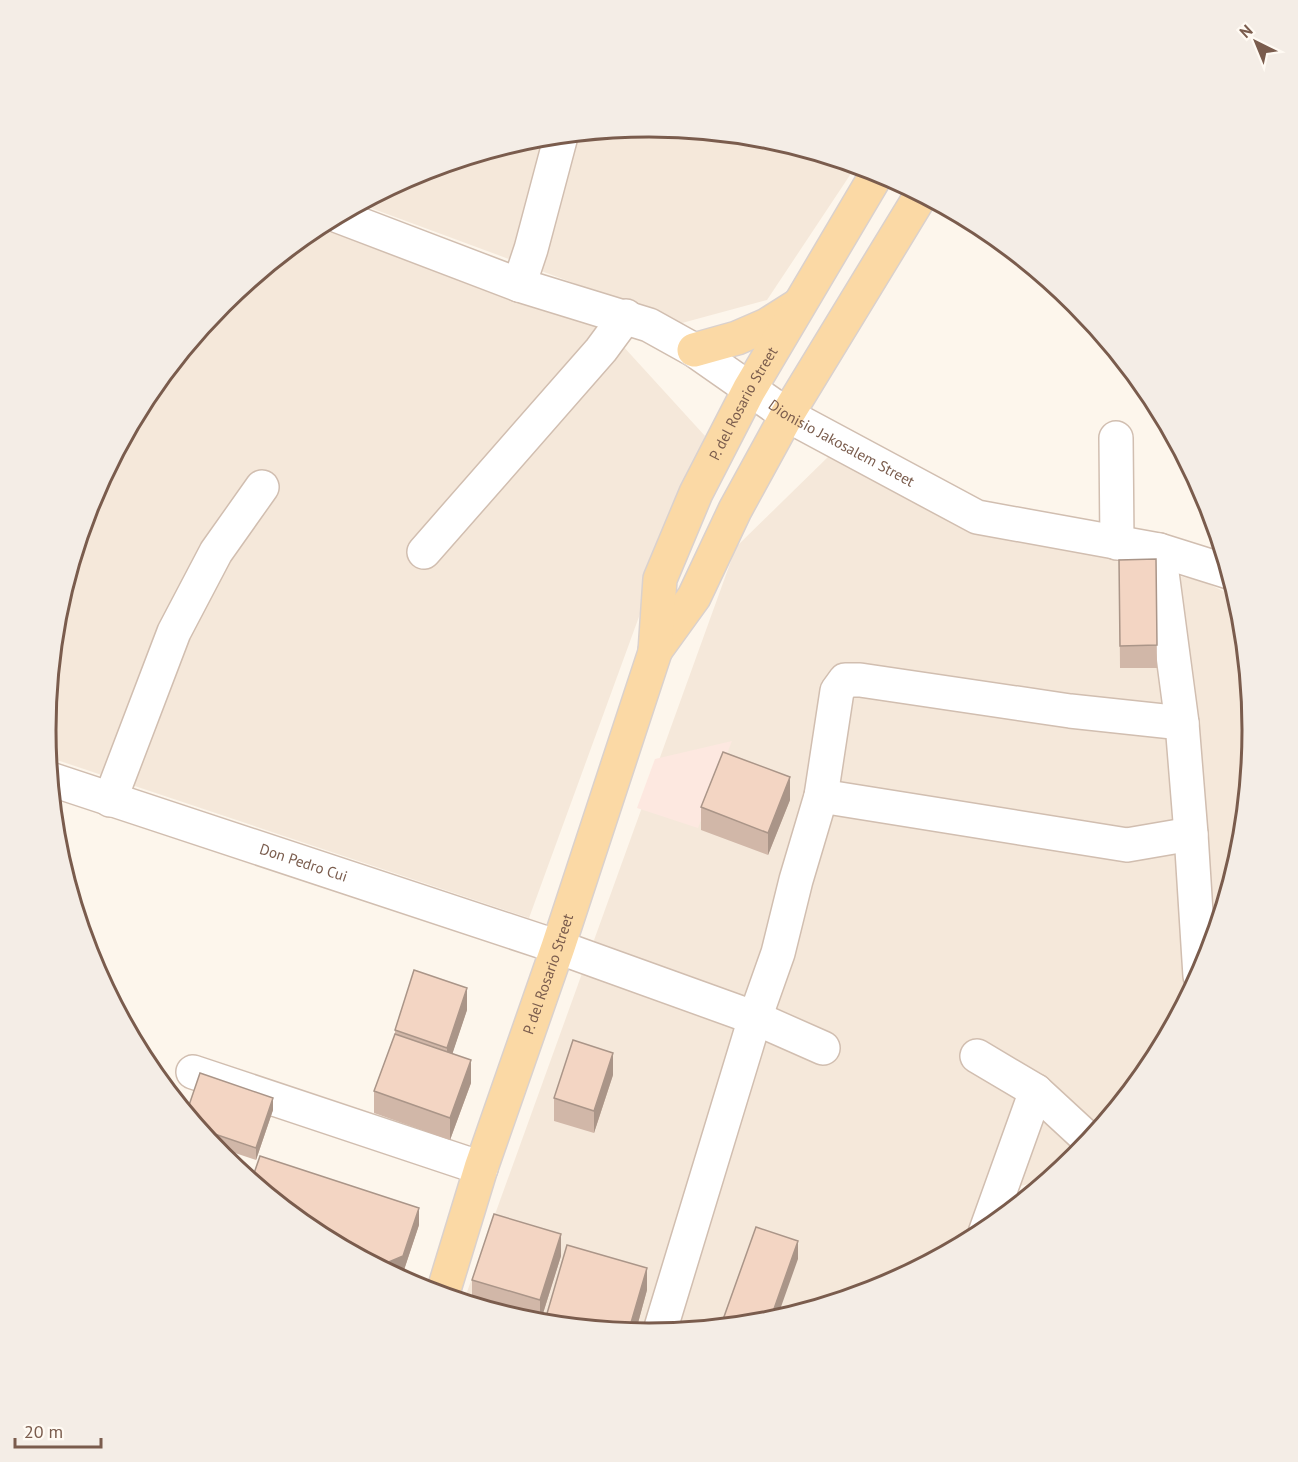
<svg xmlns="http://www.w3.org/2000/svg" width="1298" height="1462" viewBox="0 0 1298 1462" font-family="'PT Sans',sans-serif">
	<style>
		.residential { fill: #f5e8da }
		.commercial { fill: #fde8e0 }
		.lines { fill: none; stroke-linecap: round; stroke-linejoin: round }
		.minor-casing { stroke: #d1beb0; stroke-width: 36 }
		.major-casing { stroke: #dad1cd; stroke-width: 36 }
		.minor { stroke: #fff; stroke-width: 33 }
		.major { stroke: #fbd9a5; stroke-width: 33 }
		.wall { fill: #d1b7a8 }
		.shaded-wall { fill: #aa9588 }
		.building { fill: #f3d5c3; stroke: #aa9588; stroke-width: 1.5 }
		.labels { text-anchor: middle; stroke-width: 5; stroke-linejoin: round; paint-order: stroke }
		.street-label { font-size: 15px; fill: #7a5c4d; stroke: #fffaf3 }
		.rim { fill: none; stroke: #7a5c4d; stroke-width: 3 }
	</style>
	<rect width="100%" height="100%" fill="#fdf6ec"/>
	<path class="residential" d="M 649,127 L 767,139 L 856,166 L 767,300 L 682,323 L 360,204 L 418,173 L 531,139 Z
		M 318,226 L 601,322 L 705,436 L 529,918 L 48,757 L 45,731 L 57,613 L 91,500 L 147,395 L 222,304 Z
		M 831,454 L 1002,533 L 1204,582 L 1236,597 L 1241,614 L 1253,731 L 1241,849 L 1207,962 L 1151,1067 L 1076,1158 L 1051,1178 L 987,1195 L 966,1243 L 880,1289 L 766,1323 L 649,1335 L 531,1323 L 463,1303 L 736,547 Z"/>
	<path class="commercial" d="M 732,741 L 698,828 L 637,808 L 655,759 Z"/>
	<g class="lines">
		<defs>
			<g id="minor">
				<path id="s1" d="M 338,216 L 519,285 L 649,325 L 694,350 L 787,415 L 977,517 L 1159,550 L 1229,572"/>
				<path d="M 519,285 L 531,249 L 561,136"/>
				<path d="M 1116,438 L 1117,543"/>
				<path d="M 1159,550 L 1182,723 L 1191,834 L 1200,976"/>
				<path d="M 424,552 L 601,350 L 626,316"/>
				<path id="s2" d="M 50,779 L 558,947 L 755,1018 L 823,1048"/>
				<path d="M 821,796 L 1127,845 L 1191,834"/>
				<path d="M 110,800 L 174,632 L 216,552 L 262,487"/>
				<path d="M 977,1056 L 1036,1091 L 1088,1139"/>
				<path d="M 193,1072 L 481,1168"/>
				<path d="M 985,1233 L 1036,1091"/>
				<path d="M 659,1334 L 755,1018 L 778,953 L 796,880 L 821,796 L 837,691 L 845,680 L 860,680 L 1070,711 L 1182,723"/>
			</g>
			<g id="major">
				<path d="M 694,350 L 737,338 L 767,325 L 797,306"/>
				<path d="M 655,651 L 694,597 L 735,510 L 787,415 L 921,195"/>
				<path id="s3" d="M 442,1296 L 481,1168 L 558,947 L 655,652 L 660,579 L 696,493 L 749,390 L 878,172"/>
			</g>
		</defs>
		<use href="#minor" class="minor-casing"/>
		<use href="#major" class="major-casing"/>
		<use href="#minor" class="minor"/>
		<use href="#major" class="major"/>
	</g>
	<path class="wall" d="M 1156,559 L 1157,668 L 1120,668 L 1119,560 Z
		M 790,800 L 768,855 L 701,830 L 701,807 Z
		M 467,1010 L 452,1054 L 471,1083 L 450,1140 L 374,1113 L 374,1091 L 395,1034 L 395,1030 Z
		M 613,1075 L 594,1133 L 554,1121 L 554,1098 Z
		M 273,1110 L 256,1160 L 214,1146 L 214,1149 L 186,1114 Z
		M 419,1225 L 403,1273 L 395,1277 L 313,1233 Z
		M 561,1256 L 540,1323 L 472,1303 L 472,1280 Z
		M 647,1290 L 635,1334 L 546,1325 L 546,1317 Z"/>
	<path class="shaded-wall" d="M 790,777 L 790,800 L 768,855 L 768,833 Z
		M 467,988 L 467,1010 L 447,1070 L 447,1048 Z
		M 613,1053 L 613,1075 L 594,1133 L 594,1111 Z
		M 471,1060 L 471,1083 L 450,1140 L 450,1118 Z
		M 273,1098 L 273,1110 L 256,1160 L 256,1148 Z
		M 214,1137 L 214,1149 L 211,1145 Z
		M 419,1208 L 419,1225 L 403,1273 L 395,1277 L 384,1271 L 384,1264 Z
		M 561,1234 L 561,1256 L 540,1323 L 540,1300 Z
		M 798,1241 L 798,1259 L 776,1321 L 769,1323 Z
		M 647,1268 L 647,1290 L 635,1334 L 628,1333 Z"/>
	<path class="building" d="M 1156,559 L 1157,645 L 1120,646 L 1119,560 Z
		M 723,752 L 790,777 L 768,833 L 701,807 Z
		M 414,970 L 467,988 L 447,1048 L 395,1030 Z
		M 395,1034 L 471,1060 L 450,1118 L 374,1091 Z
		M 573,1040 L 613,1053 L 594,1111 L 554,1098 Z
		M 200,1073 L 273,1098 L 256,1148 L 197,1128 L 186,1114 Z
		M 201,1132 L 214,1137 L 211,1145 Z
		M 260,1156 L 419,1208 L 403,1256 L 384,1264 L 351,1253 L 313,1233 L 251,1182 Z
		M 494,1214 L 561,1234 L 540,1300 L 472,1280 Z
		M 756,1227 L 798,1241 L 769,1323 L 720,1328 Z
		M 567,1245 L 647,1268 L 628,1333 L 586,1329 L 546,1317 Z"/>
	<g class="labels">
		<g class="street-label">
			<text dy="5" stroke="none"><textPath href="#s3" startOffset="946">P. del Rosario Street</textPath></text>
			<text dy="5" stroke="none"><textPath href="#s1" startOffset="556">Dionisio Jakosalem Street</textPath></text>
			<text dy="5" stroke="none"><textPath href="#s2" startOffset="267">Don Pedro Cui</textPath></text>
			<text dy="5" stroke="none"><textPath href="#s3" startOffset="339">P. del Rosario Street</textPath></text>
		</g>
	</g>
	<path d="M0 0H1298V1462H0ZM56 730a593 593 0 1 1 1186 0a593 593 0 1 1-1186 0Z" fill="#f4ede6" fill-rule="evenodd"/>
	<path class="rim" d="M56 730a593 593 0 1 1 1186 0a593 593 0 1 1-1186 0Z"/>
	<g transform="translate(1256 42) rotate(317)" stroke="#fffaf3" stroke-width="4.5" paint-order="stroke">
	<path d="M0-4.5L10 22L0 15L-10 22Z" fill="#7a5c4d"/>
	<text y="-9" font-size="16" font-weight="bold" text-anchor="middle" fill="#7a5c4d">N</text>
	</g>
	<path d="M15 1438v9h86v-9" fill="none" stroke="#7a5c4d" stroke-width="3"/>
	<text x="24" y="1438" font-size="18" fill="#7a5c4d" stroke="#fffaf3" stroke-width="4.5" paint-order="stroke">20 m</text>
</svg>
